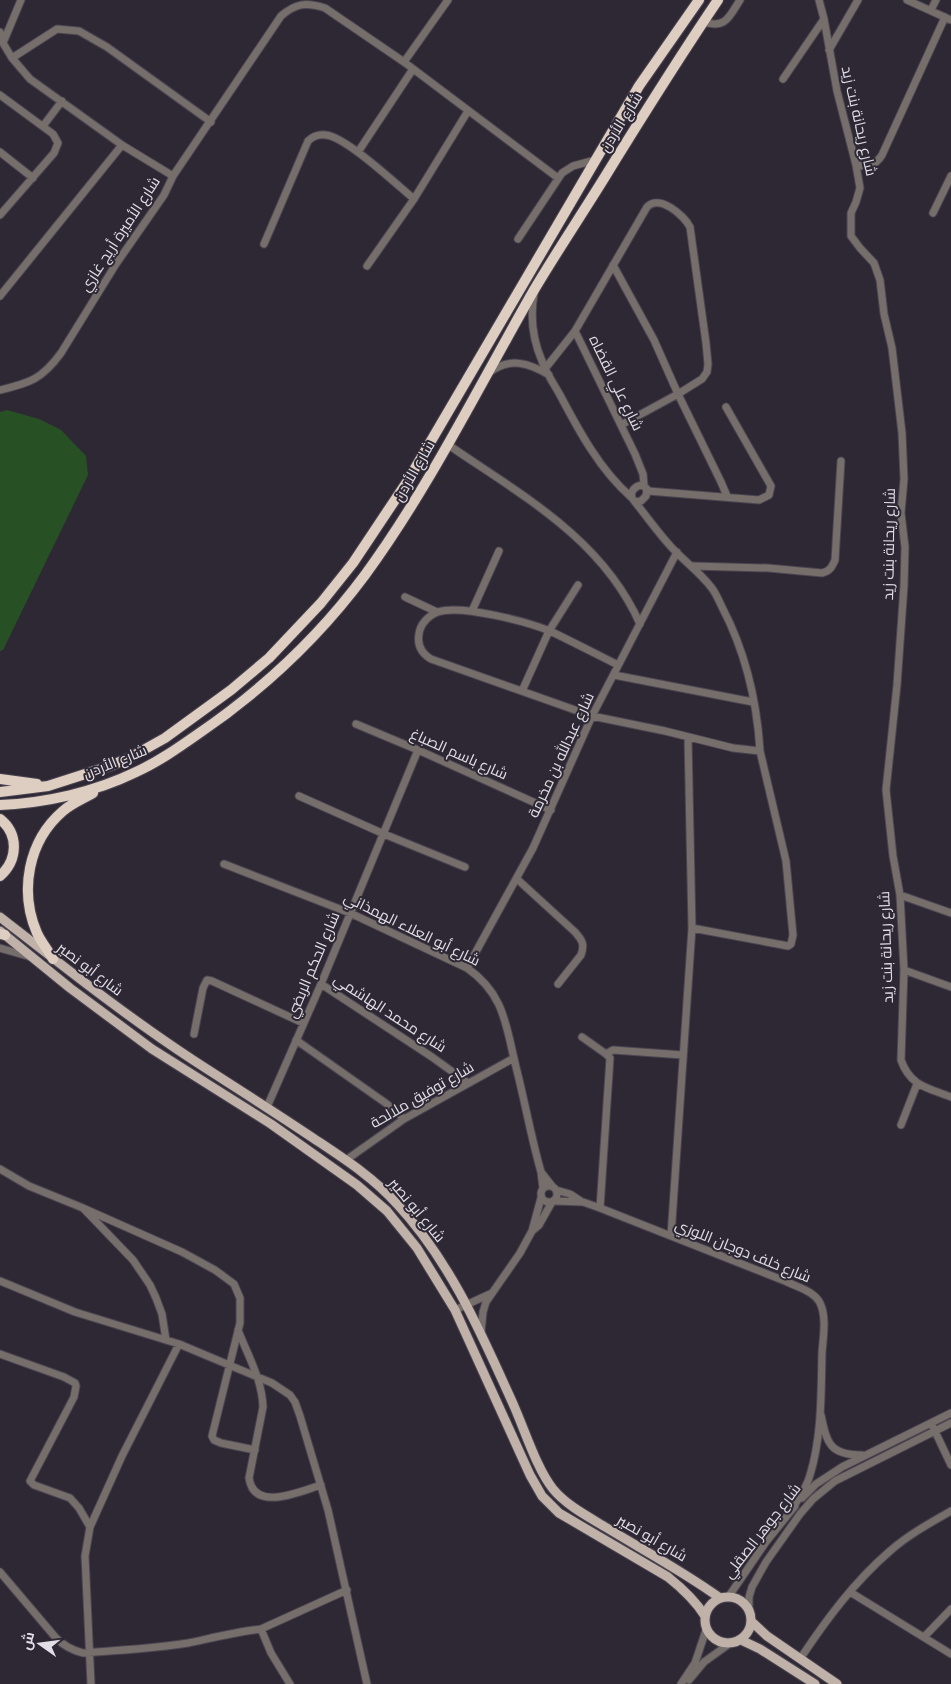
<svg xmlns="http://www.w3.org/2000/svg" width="951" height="1684" viewBox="0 0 951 1684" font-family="'Exo 2',Cairo,sans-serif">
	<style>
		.green { fill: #275124 }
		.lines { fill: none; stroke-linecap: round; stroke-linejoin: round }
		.minor-casing { stroke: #4b4551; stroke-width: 9 }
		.major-casing { stroke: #4b4551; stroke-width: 11 }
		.highway-casing { stroke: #4b4551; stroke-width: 12 }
		.minor { stroke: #756e6a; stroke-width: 7 }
		.major { stroke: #c0b2a9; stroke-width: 9 }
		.highway { stroke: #decdc1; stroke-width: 10 }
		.labels { text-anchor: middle; stroke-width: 4; stroke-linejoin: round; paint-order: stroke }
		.street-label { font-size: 15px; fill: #e1dee6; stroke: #2e2835 }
	</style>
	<rect width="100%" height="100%" fill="#2e2835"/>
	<path class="green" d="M 7,410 L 39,419 L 61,430 L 86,456 L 88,475 L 3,650 L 0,651 L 0,412 Z"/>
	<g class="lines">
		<defs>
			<path id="minor" d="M 819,0 L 824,19 L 837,91 L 856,165 L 860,188 L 856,202 L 851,213 L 851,236 L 860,248 L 874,263 L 880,280 L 884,314 L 892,348 L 902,433 L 904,479 L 901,513 L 905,547 L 904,586 L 897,685 L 886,790 L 893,856 L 900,895 L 904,970 L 901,1060 C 910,1086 928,1088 951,1097
				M 907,0 L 951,20
				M 931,10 L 936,0
				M 703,22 C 726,29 729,17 740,0
				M 0,32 L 3,43 L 12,58 L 30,79 L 122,145 L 173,176 L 164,195 L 116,264 L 61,353 C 42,379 30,383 0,390
				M 3,43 L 21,0
				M 829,50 L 858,0
				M 12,58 L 57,29 L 79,31 L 107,47 L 211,122
				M 404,62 L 448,0
				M 783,79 L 824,19
				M 0,95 L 53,134 L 58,143 L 54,153 L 0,215
				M 43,126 L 62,101
				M 0,152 L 33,178
				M 358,152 L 413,69
				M 856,165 C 868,167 875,166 882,155 L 945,17
				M 173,176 L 281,16 C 296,3 306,2 325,8 L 404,62 L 558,178
				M 933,213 L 951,176
				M 518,239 L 562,173 L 573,166 L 595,160
				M 264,244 L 308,141 C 313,136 318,134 326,135 C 346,137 396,184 414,199
				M 613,265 L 654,340 L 678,394 L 721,482 L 727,496
				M 367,266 L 414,199 L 468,111
				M 534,294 C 530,317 533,340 542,361 C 546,373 554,384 560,395 C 579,431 600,470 631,497
				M 0,296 L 122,145
				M 544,370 L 575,331
				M 490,372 C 510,357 529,363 549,375
				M 621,425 L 678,394 L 702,379 L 707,372 L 708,364 L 706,343 L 690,227 C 684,215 659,194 647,207 L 575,331 L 635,454 L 643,474 L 644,485
				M 447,444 C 521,495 602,538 640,624
				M 642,485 L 647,489 L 646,496 L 641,501 L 635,502 L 632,498 C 630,491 635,486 642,485 Z
				M 648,491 L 759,500 L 769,495 L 771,486 L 726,407
				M 693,566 L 768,568 L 822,573 C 830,571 832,567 835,560 L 841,461
				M 405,597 L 437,612
				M 472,611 L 499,551
				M 618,665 C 596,654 573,642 550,631 C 527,622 461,604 438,612 C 429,615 420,624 419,634 C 417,645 421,653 431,659 L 592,716 L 665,731 L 733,748 L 760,751 C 757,702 745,651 722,607 C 719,601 716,593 711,587 C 701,574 688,564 676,552 C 661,537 648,518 635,502
				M 614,675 L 753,702
				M 522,691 L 549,631 L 578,585
				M 356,724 L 418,750 L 551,810
				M 299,796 L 384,834 L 465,867
				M 224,864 L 350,913 L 467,968 C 505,994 506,1027 516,1067 C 525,1102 531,1137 541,1172 L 543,1188
				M 517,879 L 575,932 C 582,940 585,944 581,955 L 558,984
				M 900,895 L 951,913
				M 692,928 L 788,946 L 791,944 L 793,935 L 786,861 L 760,751
				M 0,948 L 31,957
				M 467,968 L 533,848 L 592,716 L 677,552
				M 904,970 L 951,987
				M 321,984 L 432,1057 L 468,1083
				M 194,1034 L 203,988 L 207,980 L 212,981 L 303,1023
				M 582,1037 L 606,1054 L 610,1058 L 600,1208
				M 296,1040 L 387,1104 L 404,1119
				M 606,1054 L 613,1050 L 683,1055
				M 267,1107 L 321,984 L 418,750
				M 901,1125 L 917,1084
				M 346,1160 L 404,1119 L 514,1058
				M 0,1169 L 29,1186 L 83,1208 L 133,1260 L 150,1285 L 156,1298 L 162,1314 L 166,1340
				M 541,1172 L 552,1186
				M541 1194a8 8 0 1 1 16 0a8 8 0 1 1-16 0Z
				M 556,1190 L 570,1194 L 582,1202
				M 555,1201 L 583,1202 L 600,1208 L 785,1281 C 797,1287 814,1291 820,1303 C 827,1317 823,1338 822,1353 C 821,1393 822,1436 810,1475 C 807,1487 799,1498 792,1509
				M 83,1208 L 182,1252 L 215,1270 L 234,1284 L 240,1298 L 240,1323 L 212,1436 L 214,1440 L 221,1443 L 255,1450
				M 532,1231 L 541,1198
				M 671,1236 L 692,928 L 688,738
				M 0,1281 L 75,1312 L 179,1344 L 272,1383 L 290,1395 L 295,1402 L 300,1416 L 328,1510 L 367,1684
				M 455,1310 L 492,1293
				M 238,1330 C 248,1356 262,1379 263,1407 L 249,1478 C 254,1513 301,1491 321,1485
				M 481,1333 L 483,1312 L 486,1302 L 520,1253 L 532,1231 L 539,1225 L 552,1202
				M 0,1354 L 64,1377 L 75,1383 L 76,1386 L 74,1397 L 30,1481 L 34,1485 L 70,1498 L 79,1508 L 90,1527
				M 821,1415 C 827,1444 830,1455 862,1455
				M 933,1427 L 951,1465
				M 802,1498 L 816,1484 L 842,1467 L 951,1413
				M 0,1572 L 56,1638 C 64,1646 71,1650 83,1653 C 118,1650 153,1649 188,1643 C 212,1638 236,1632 261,1629 L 271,1653 L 290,1684
				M 850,1592 L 951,1654
				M 729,1596 L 766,1542 L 795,1506
				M 749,1608 L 749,1597 L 752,1587 L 766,1562 L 800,1514 L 813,1499 L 835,1481 L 951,1423
				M 261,1629 L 347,1590
				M 924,1637 L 951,1609
				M 800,1659 C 826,1620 854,1582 890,1551 C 908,1535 930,1523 951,1511
				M 689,1680 L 704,1662 L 729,1644
				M 91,1684 L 85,1556 L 90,1527 L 122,1456 L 179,1344
				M 681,1684 L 695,1663 L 706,1630"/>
			<path id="major" d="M 0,917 C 63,966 126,1016 193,1060 C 233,1086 273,1111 313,1138 C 343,1158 373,1177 397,1204 C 451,1262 482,1335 514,1406 C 525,1431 537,1469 553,1489 C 567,1506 589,1517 607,1528 C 645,1551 684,1572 720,1598
				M 0,931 L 70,988 L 152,1049 L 271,1124 L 357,1185 L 387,1211 L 417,1248 L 455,1310 L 530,1475 L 542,1496 L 559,1513 L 668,1577 C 683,1589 695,1600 705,1616
				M705 1620a23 23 0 1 1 46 0a23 23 0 1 1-46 0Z
				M 752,1622 L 767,1636 L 837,1684
				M 741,1640 L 760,1649 L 815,1684"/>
			<path id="highway" d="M 0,779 L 37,784
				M 0,792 L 48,786 L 110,766 L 131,757 L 165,738 L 231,690 L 269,658 L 321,603 L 353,563 L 407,482 L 639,86 L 699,0
				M 0,805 C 46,803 95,792 136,772 C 158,762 178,748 198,734 C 261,691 319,637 365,575 C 430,486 479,386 534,290 C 556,253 580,217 603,180 C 640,120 678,59 718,0
				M 0,819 C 19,834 18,860 0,876
				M 0,934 L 5,935
				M 53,959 C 48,950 41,942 37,933 C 19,891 28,841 63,811 C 72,803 83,799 93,793"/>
		</defs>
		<use href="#minor" class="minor-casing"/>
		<use href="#major" class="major-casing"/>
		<use href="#highway" class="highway-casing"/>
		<use href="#minor" class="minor"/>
		<use href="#major" class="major"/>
		<use href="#highway" class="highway"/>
	</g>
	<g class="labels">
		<g class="street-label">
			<text transform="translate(859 121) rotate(77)" y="5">شارع ريحانة بنت زيد</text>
			<text transform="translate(621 122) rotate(-58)" y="5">شارع الأردن</text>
			<text transform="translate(120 234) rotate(-57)" y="5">شارع الأميرة أريج غازي</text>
			<text transform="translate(616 383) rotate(64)" y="5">شارع علي القضاه</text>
			<text transform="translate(414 471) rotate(-60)" y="5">شارع الأردن</text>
			<text transform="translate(889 544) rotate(-89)" y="5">شارع ريحانة بنت زيد</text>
			<text transform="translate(459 754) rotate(24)" y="5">شارع باسم الصباغ</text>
			<text transform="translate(561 755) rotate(-65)" y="5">شارع عبدالله بن مخرمة</text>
			<text transform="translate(115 762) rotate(-22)" y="5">شارع الأردن</text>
			<text transform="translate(412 929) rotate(26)" y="5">شارع أبو العلاء الهمذاني</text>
			<text transform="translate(886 947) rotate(-92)" y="5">شارع ريحانة بنت زيد</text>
			<text transform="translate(313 965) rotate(-67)" y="5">شارع الحكم الربضي</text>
			<text transform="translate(90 969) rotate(37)" y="5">شارع أبو نصير</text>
			<text transform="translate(390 1013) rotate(33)" y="5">شارع محمد الهاشمي</text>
			<text transform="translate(422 1095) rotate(-30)" y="5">شارع توفيق ملالحة</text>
			<text transform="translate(417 1210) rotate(50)" y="5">شارع أبو نصير</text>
			<text transform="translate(743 1251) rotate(22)" y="5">شارع خلف دوجان اللوزي</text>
			<text transform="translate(762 1531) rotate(-52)" y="5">شارع جوهر الصقلي</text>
			<text transform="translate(652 1538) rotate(30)" y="5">شارع أبو نصير</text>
		</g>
	</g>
	<g transform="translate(40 1644) rotate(284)" stroke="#2e2835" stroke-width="4" paint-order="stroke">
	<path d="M0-4L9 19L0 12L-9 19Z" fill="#e1dee6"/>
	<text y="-8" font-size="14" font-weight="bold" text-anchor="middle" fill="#e1dee6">ش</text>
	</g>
</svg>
